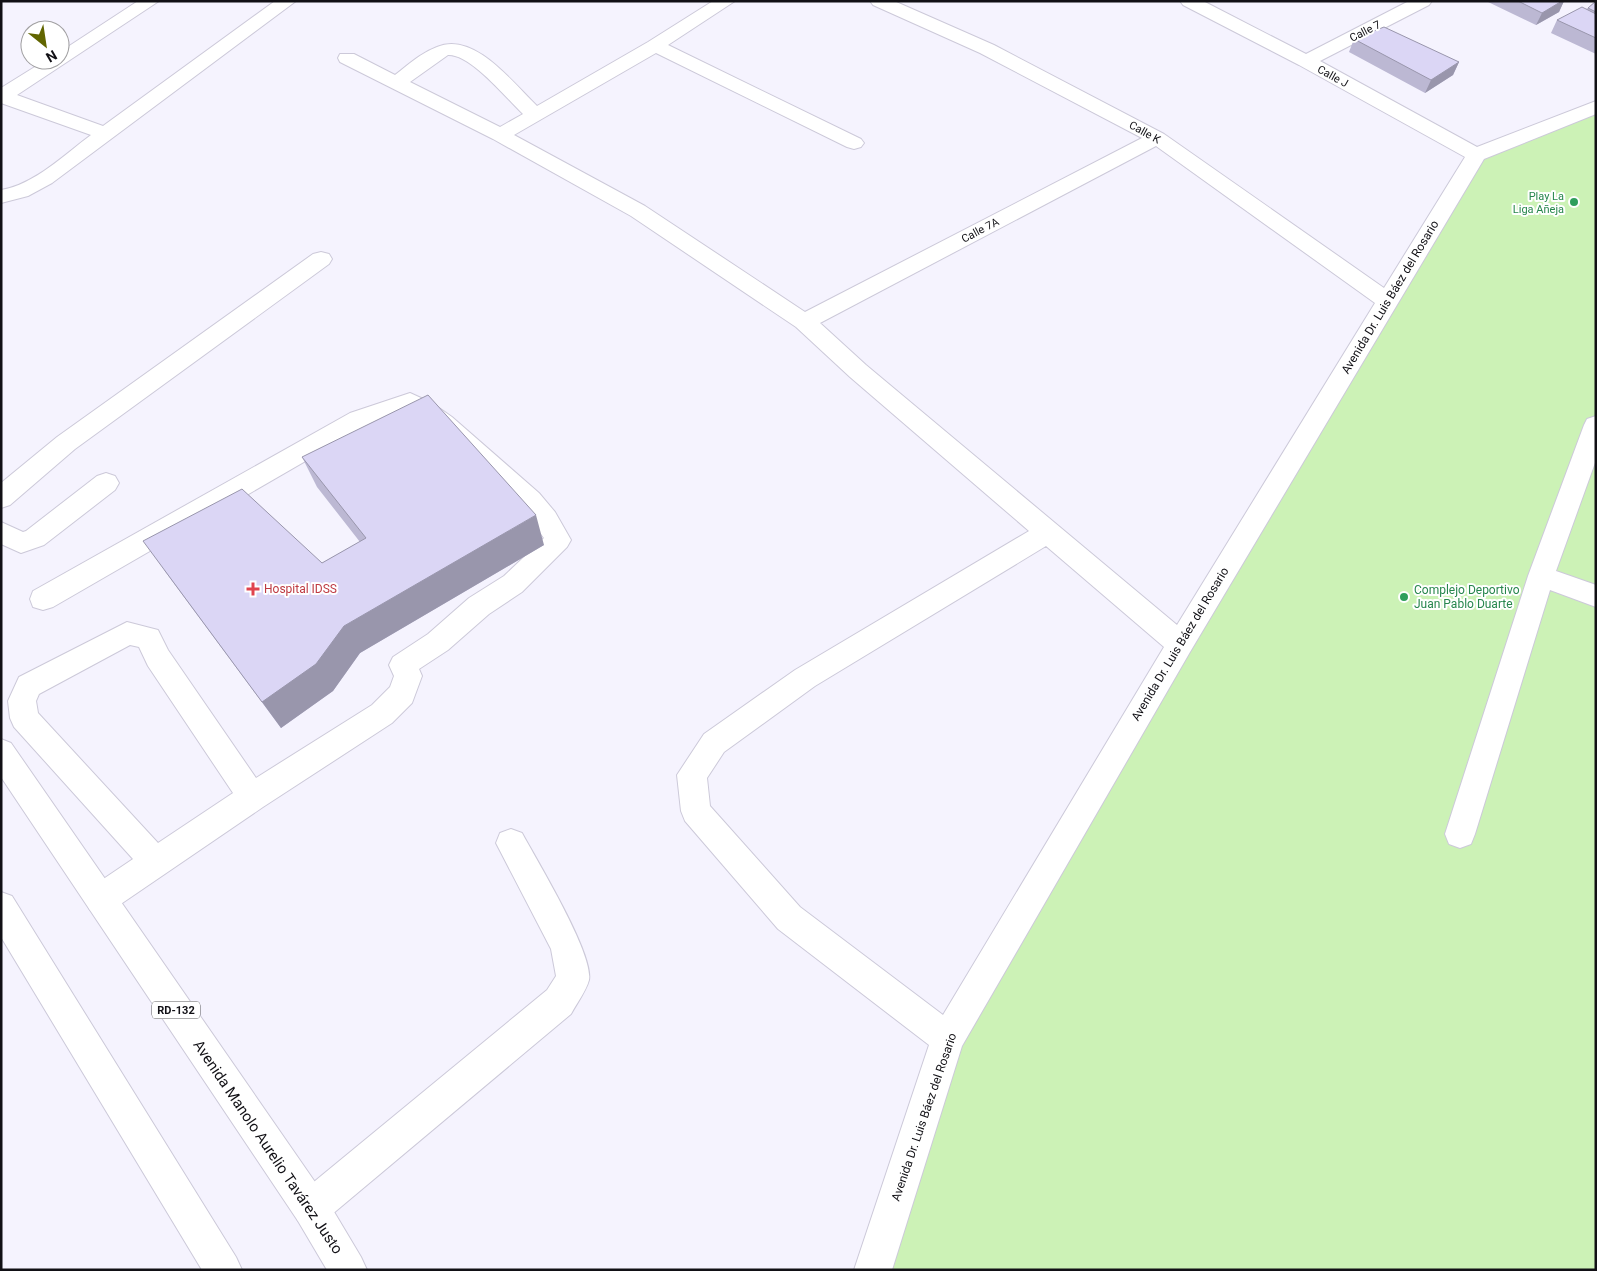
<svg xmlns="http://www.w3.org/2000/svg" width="1597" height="1271" viewBox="0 0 1597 1271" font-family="Roboto,sans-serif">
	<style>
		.green { fill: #ccf2b6 }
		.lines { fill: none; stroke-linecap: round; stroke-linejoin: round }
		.minor-casing { stroke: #ccc9d9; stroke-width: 2 }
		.major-casing { stroke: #ccc9d9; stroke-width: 2 }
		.minor { fill: #fff; fill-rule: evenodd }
		.major { fill: #fff; fill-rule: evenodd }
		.wall { fill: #bcb8d3 }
		.shaded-wall { fill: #9996ac }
		.building { fill: #dbd6f5; stroke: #9996ac }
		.leisure-dot { fill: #2e9e5b; stroke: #fff; stroke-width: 2 }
		.health-dot { fill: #e0444e; stroke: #fff; stroke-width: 2 }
		.labels { text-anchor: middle; stroke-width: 4; stroke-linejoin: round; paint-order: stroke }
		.far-street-label { font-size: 11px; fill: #111015; stroke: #fff }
		.far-leisure-label { font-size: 11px; fill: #27864d; stroke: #fff; text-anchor: end }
		.shield { fill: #fff; stroke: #58585b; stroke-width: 1 }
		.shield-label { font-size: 11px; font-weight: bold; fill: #111015 }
		.street-label { font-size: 12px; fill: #111015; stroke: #fff }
		.health-label { font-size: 12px; fill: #be3a42; stroke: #fff; text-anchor: start }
		.leisure-label { font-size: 12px; fill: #27864d; stroke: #fff; text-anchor: start }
		.near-street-label { font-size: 15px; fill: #111015; stroke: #fff }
	</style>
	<rect width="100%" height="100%" fill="#f5f3fe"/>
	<path class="green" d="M 1596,107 L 1596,1270 L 873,1270 L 948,1039 L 1476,155 Z"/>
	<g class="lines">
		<defs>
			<path id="minor" d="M 138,1 L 159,1 L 17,95 L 103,126 L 275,1 L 296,1 L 52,183 L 28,196 L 1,203 L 1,190 C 34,185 65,154 91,135 L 1,103 L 1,88 L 46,60 L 60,60 L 60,52 Z
				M 713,1 L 735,1 L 668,45 L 861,139 L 864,143 L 861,147 L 854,149 L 847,147 L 656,53 L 514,135 L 645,206 L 805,312 L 1142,138 L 980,53 L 873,5 L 870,1 L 894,1 L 994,45 L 1164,134 L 1384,288 L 1465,157 L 1299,65 L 1183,5 L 1180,1 L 1203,1 L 1306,54 L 1409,1 L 1432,1 L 1429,5 L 1320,61 L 1477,147 L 1596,101 L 1596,114 L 1484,159 L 1190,652 L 962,1046 L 892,1270 L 854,1270 L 929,1045 L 778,929 L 685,821 L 681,811 L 677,775 L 704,734 L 795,670 L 1029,531 L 850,377 L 796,327 L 631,216 L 493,139 L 340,62 L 338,58 L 340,54 L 354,54 L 395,75 C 408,65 421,53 437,47 C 474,31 513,83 537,106 L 648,42 ZM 448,55 C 471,54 506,98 523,114 L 500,127 L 410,82 ZM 1156,146 L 1375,303 L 1177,625 L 866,365 L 820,323 ZM 1046,546 L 1164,647 L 943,1015 L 800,907 L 710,806 L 707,778 L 724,752 L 815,686 Z
				M 321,252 L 329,254 L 332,259 L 329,264 L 75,449 L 10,505 L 1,508 L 1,483 L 57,437 L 313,254 Z
				M 410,393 L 432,403 L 452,417 L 539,493 L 555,512 L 571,540 L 567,547 L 522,592 L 489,614 L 448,650 L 419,669 L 422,676 L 412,703 L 392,723 L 263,807 L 112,910 L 101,914 L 90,910 L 85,899 L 90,888 L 133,859 L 14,727 L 10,718 L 8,701 L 19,677 L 127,622 L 158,630 L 168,650 L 256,778 L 372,705 L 390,687 L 394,676 L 389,665 L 393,657 L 428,634 L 469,598 L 504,576 L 544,538 L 521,507 L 434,429 L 408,412 L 368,425 L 53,607 L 43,610 L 33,607 L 30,599 L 33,591 L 350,413 ZM 130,645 L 139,647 L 148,666 L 233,793 L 158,843 L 38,713 L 36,701 L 39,694 Z
				M 1596,416 L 1596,460 L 1556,571 L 1596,585 L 1596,607 L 1550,590 L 1475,834 L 1471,844 L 1460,848 L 1449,844 L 1445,834 L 1528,576 L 1584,425 L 1587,419 Z
				M 106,473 L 115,476 L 119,483 L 115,490 L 44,545 L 21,553 L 1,544 L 1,522 L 23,532 L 26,531 L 97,476 Z
				M 511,829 L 522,833 C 536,859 594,954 589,980 C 586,991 577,1003 571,1014 L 324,1221 L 311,1226 L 298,1221 L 293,1208 L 298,1195 L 547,990 L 556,976 L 551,949 L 496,843 L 500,833 Z"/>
			<path id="major" d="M 1,739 L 11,743 L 324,1195 L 361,1257 L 367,1270 L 327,1270 L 298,1221 L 1,777 Z
				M 1,892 L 12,896 L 236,1257 L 242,1270 L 202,1270 L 1,937 Z"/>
		</defs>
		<use href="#minor" class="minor-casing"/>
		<use href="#major" class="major-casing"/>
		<use href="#minor" class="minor"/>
		<use href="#major" class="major"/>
	</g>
	<path class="wall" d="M 1486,1 L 1564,1 L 1559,12 L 1536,25 Z
		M 1596,1 L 1596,54 L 1551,33 L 1557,20 L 1586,9 L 1588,8 Z
		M 1354,39 L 1459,62 L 1453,75 L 1425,93 L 1349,52 Z
		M 302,457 L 544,545 L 360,653 L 333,691 L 281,728 L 164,570 L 322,563 L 360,542 L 317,487 Z"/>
	<path class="shaded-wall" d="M 1562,1 L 1564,1 L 1559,12 L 1536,25 L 1542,13 Z
		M 1459,62 L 1453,75 L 1425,93 L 1431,80 Z
		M 536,515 L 544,545 L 360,653 L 333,691 L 281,728 L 262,702 L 344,626 Z"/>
	<path class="building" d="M 1518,1 L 1562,1 L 1542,13 Z
		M 1596,1 L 1596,12 L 1588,8 Z
		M 1582,7 L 1596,14 L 1596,38 L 1557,20 Z
		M 1384,27 L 1459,62 L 1431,80 L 1354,39 Z
		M 428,395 L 536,515 L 344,626 L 316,664 L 262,702 L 143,541 L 242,489 L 322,563 L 366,538 L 302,457 Z"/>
	<g class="leisure-dot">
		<circle cx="1574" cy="202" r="5"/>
		<circle cx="1404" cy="597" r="5"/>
	</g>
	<path class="health-dot" d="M250.5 581.5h5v5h5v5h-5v5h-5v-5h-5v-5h5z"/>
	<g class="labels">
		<g class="far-street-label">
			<text transform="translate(1365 31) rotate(-27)" y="4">Calle 7</text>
			<text transform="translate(1333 76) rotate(29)" y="4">Calle J</text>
			<text transform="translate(1145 132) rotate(29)" y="4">Calle K</text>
			<text transform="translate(980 230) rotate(-28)" y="4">Calle 7A</text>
		</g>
		<g class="far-leisure-label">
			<text x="1564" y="200">Play La<tspan x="1564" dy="13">Liga Añeja</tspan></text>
		</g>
		<rect class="shield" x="152" y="1001.5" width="48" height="17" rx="4"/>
		<g class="shield-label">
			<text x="176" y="1014">RD-132</text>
		</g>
		<g class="street-label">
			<text transform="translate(1390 297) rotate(-59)" y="4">Avenida Dr. Luis Báez del Rosario</text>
			<text transform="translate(1180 644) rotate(-59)" y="4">Avenida Dr. Luis Báez del Rosario</text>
			<text transform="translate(924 1117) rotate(-71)" y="4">Avenida Dr. Luis Báez del Rosario</text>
		</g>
		<g class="health-label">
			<text x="264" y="593">Hospital IDSS</text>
		</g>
		<g class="leisure-label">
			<text x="1414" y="594">Complejo Deportivo<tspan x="1414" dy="14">Juan Pablo Duarte</tspan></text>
		</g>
		<g class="near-street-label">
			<text transform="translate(268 1147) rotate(56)" y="5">Avenida Manolo Aurelio Tavárez Justo</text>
		</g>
	</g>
	<rect width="1597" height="1271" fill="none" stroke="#111015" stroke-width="5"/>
	<g transform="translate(45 45) rotate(150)"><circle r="24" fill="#ffffff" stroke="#a09fa1"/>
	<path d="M0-4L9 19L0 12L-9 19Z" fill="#616500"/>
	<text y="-8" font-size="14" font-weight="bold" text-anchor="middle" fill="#111015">N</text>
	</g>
</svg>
